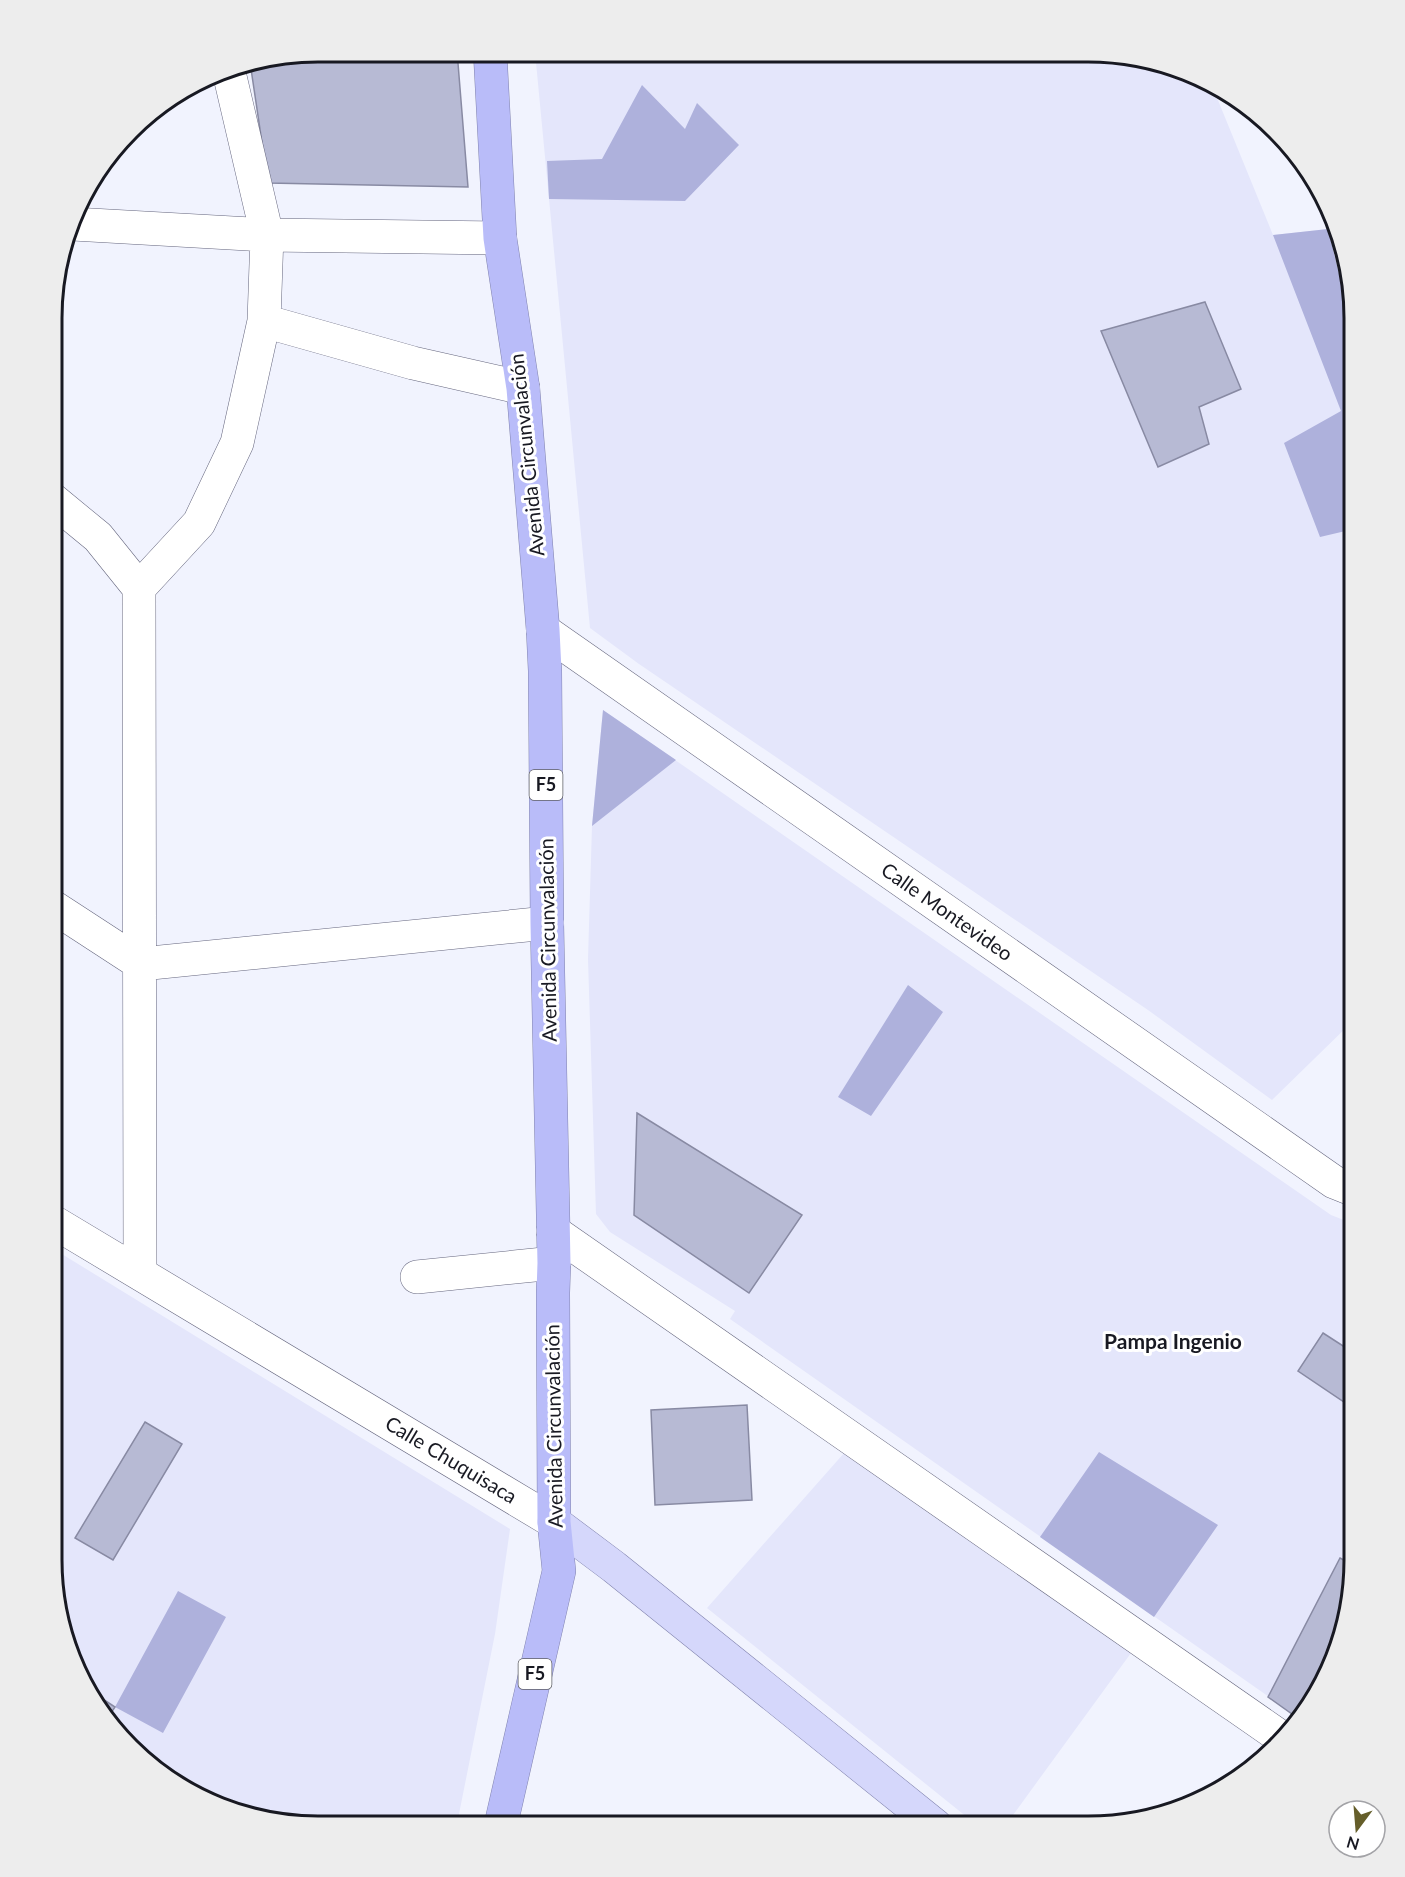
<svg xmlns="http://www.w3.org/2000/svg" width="1405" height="1877" viewBox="0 0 1405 1877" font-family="Lato,sans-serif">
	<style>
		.built { fill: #e4e6fb }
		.water { fill: #aeb1dc }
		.building { fill: #b7bad4; stroke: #888aa3; stroke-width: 1.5 }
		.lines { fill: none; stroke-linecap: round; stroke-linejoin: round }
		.minor-casing { stroke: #65667e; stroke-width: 34 }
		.major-casing { stroke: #8183ae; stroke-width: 34 }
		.highway-casing { stroke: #8183ae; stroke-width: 34 }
		.minor { stroke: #fff; stroke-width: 33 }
		.major { stroke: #d5d7fb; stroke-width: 33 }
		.highway { stroke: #b9bcf9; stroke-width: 33 }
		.labels { text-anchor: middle; stroke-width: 6; stroke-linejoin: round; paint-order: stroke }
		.shield { fill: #fff; stroke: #5d5e64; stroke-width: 1.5 }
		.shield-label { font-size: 18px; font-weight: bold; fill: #181922 }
		.street-label { font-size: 20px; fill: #181922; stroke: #fff }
		.neighbourhood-label { font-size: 21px; font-weight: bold; fill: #181922; stroke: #fff }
		.rim { fill: none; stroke: #181922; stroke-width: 3 }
	</style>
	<rect width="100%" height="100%" fill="#f1f3fe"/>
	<path class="built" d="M 535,52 L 1122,53 L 1213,88 L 1273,235 L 1328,229 L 1354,335 L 1354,1020 L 1272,1100 L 1148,1010 L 639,664 L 590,628 Z
		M 603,710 L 1331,1215 L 1354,1224 L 1353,1577 L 1340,1645 L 1299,1718 L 730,1319 L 735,1311 L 610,1232 L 596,1214 L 588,959 L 592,826 Z
		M 52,1248 L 510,1529 L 495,1634 L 457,1824 L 283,1824 L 169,1781 L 117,1735 L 79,1677 L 51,1559 Z
		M 845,1452 L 1131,1653 L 1005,1826 L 978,1826 L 707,1608 Z"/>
	<path class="water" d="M 642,85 L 685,129 L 697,103 L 739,145 L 685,201 L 549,199 L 547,161 L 602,159 Z
		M 1328,229 L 1354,335 L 1354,529 L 1320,537 L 1284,443 L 1341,411 L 1273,235 Z
		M 603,710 L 676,760 L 592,826 Z
		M 908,985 L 943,1012 L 871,1116 L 838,1097 Z
		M 1099,1452 L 1218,1525 L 1154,1617 L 1040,1537 Z
		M 178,1591 L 226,1617 L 163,1733 L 115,1707 Z"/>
	<path class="building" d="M 318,51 L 457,51 L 468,187 L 268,183 L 250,62 Z
		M 1205,302 L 1241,389 L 1199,407 L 1209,444 L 1158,467 L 1101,331 Z
		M 637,1113 L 802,1215 L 749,1293 L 634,1215 Z
		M 1323,1333 L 1354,1353 L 1353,1408 L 1298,1371 Z
		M 747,1405 L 752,1500 L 655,1505 L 651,1410 Z
		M 145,1422 L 182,1444 L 113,1560 L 75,1538 Z
		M 1340,1558 L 1353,1565 L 1353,1577 L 1340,1645 L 1309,1708 L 1299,1719 L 1268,1697 Z
		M 86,1688 L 115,1707 L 107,1719 Z"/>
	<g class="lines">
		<defs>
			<path id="minor" d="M 73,224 L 267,235 L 500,238
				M 264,321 L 413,363 L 523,388
				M 53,500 L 98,537 L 139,588 L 140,1273
				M 139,588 L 199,523 L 237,443 L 264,321 L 267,235 L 228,68
				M 543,630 L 1334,1182 L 1354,1190
				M 52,906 L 141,964 L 547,923
				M 52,1221 L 554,1522
				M 553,1231 L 1282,1738
				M 417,1277 L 554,1263"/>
			<path id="major" d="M 554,1522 L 614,1567 L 936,1826"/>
			<path id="highway" d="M 490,51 L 500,238 L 523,388 L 543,630 L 545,671 L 547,923 L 554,1263 L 553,1293 L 554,1522 L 559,1571 L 501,1824"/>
		</defs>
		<use href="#minor" class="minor-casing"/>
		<use href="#major" class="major-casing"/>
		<use href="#highway" class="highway-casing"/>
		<use href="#minor" class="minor"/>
		<use href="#major" class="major"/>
		<use href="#highway" class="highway"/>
	</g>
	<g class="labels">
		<g class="shield">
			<rect x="529.5" y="770" width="33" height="30" rx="4.5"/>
			<rect x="518.5" y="1659" width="33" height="30" rx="4.5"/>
		</g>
		<g class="shield-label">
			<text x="546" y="791">F5</text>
			<text x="535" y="1680">F5</text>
		</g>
		<g class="street-label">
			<text transform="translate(527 455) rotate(-96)" y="7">Avenida Circunvalación</text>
			<text transform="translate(947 912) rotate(35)" y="7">Calle Montevideo</text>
			<text transform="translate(548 940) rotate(-91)" y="7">Avenida Circunvalación</text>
			<text transform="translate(554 1426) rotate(-91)" y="7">Avenida Circunvalación</text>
			<text transform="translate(451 1460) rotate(31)" y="7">Calle Chuquisaca</text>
		</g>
		<g class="neighbourhood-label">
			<text x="1173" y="1349">Pampa Ingenio</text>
		</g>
	</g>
	<path d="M0 0H1405V1877H0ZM318 62H1088A256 256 0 0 1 1344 318V1560A256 256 0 0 1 1088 1816H318A256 256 0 0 1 62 1560V318A256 256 0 0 1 318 62Z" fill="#ededed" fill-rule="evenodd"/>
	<path class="rim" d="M318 62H1088A256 256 0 0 1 1344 318V1560A256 256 0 0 1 1088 1816H318A256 256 0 0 1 62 1560V318A256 256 0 0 1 318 62Z"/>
	<g transform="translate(1357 1829) rotate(196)"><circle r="28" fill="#ffffff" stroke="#a3a3a7" stroke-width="1.5"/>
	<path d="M0-4.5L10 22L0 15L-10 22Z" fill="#655e2a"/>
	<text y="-9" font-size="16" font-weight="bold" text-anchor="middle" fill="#181922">N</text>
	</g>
</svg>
